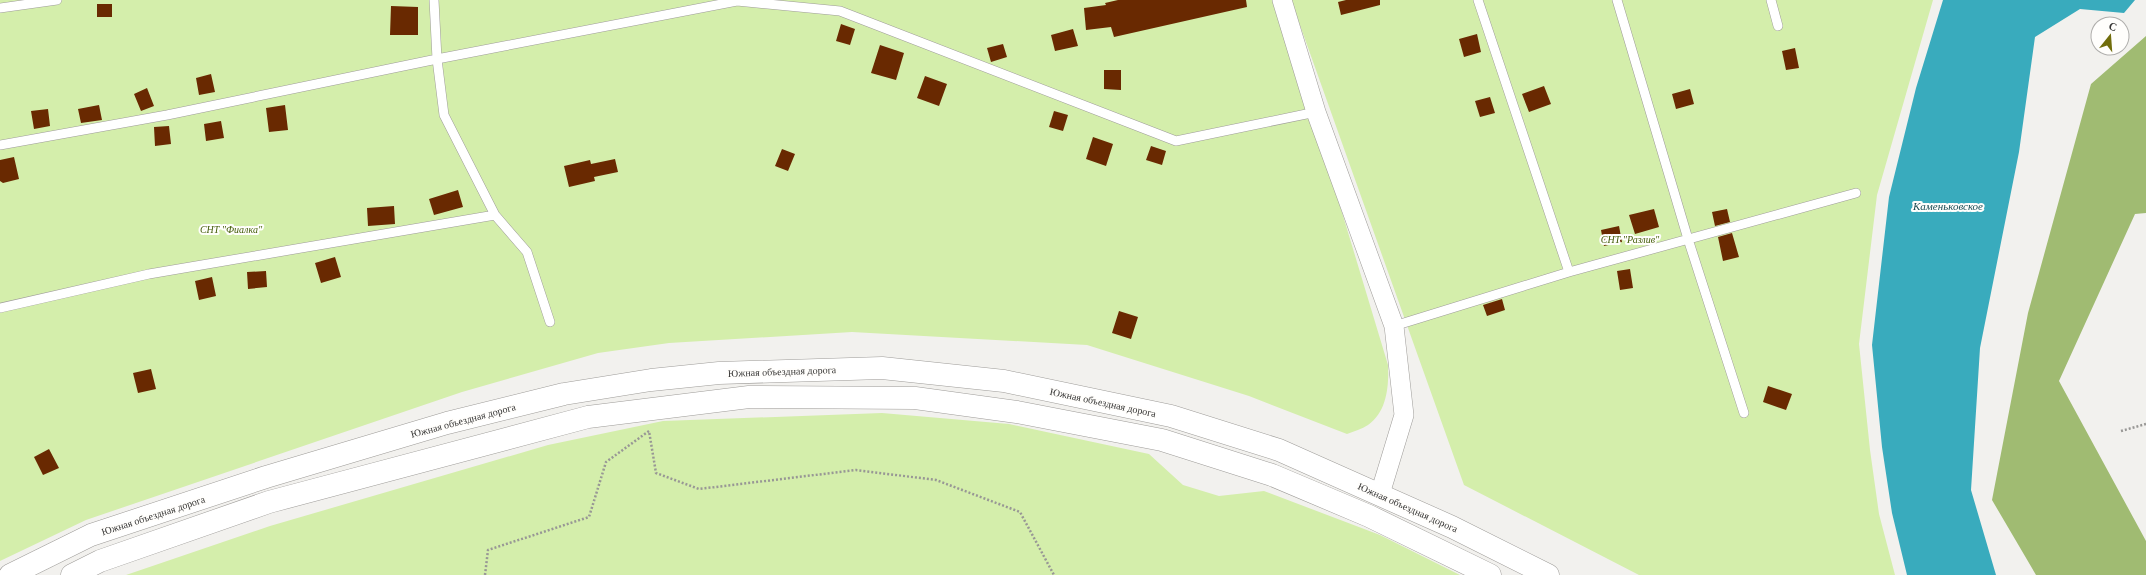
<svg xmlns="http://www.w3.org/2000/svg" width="2146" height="575" viewBox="0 0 2146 575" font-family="Georgia,serif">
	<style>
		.green { fill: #d4eeab }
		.forest { fill: #a0bb72 }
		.water { fill: #39abbd }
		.building { fill: #692901 }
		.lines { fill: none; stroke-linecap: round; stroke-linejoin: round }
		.service-casing { stroke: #9e9c99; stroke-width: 10 }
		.minor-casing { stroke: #9e9c99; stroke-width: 20 }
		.primary-casing { stroke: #9e9c99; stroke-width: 23 }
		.path { stroke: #989795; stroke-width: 2.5; stroke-dasharray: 2 2; stroke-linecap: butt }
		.service { stroke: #fff; stroke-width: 9 }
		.minor { stroke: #fff; stroke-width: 19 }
		.primary { stroke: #fff; stroke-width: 22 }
		.labels { text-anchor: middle; stroke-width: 4; stroke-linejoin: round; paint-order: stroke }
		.park-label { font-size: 10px; font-style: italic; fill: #455d0b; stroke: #fffefc }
		.street-label { font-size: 10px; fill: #363534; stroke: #fffefc }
		.water-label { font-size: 11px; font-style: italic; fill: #1b4c54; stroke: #fffefc }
	</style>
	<rect width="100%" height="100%" fill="#f2f1ee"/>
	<path class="green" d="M 0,0 L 1278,0 L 1388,365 C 1389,386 1387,412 1368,425 C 1362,429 1354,431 1347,434 L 1249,396 L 1087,345 L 852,332 L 669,343 L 598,353 L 462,392 L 86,520 L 0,561 Z
		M 1291,0 L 1933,0 L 1877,195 L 1859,344 L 1870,450 L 1879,514 L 1895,575 L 1639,575 L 1464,485 Z
		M 882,413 L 1009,424 L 1149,454 L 1183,485 L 1219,496 L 1264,491 L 1380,535 L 1460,575 L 126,575 L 270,526 L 548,445 L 663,421 Z"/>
	<path class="forest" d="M 2146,36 L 2146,213 L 2135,214 L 2059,381 L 2146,541 L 2146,575 L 2036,575 L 1992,500 L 2028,313 L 2091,84 Z"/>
	<path class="water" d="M 1943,0 L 2135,0 L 2124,13 L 2080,9 L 2035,37 L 2019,152 L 1980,348 L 1971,490 L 1996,575 L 1907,575 L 1892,513 L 1882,447 L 1872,345 L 1889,197 L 1916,88 Z"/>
	<path class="building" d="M 1118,0 L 1246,0 L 1247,7 L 1114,37 L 1111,27 L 1086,30 L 1084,8 L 1106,5 L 1105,3 Z
		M 1346,0 L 1380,0 L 1380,5 L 1341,15 L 1338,2 Z
		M 97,4 L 112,4 L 112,17 L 97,17 Z
		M 391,6 L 418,7 L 418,35 L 390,35 Z
		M 841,24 L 855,29 L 850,45 L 836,41 Z
		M 1073,29 L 1078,46 L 1055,51 L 1051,35 Z
		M 1477,34 L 1481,52 L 1464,57 L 1459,39 Z
		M 1003,44 L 1007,57 L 991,62 L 987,48 Z
		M 880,45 L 904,53 L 896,80 L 871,73 Z
		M 1795,48 L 1799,68 L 1786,70 L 1782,51 Z
		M 1104,70 L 1121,70 L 1121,90 L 1104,89 Z
		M 211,74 L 215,92 L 199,95 L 196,78 Z
		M 925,76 L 947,84 L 939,106 L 917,98 Z
		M 1544,86 L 1551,104 L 1529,112 L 1522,94 Z
		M 147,88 L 154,106 L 141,111 L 134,94 Z
		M 1690,89 L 1694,104 L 1676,109 L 1672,94 Z
		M 1490,97 L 1495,113 L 1480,117 L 1475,101 Z
		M 99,105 L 102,120 L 81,123 L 78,109 Z
		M 285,105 L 288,130 L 269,132 L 266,108 Z
		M 48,109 L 50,126 L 34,129 L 31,111 Z
		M 1054,111 L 1068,115 L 1063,131 L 1049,127 Z
		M 221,121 L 224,138 L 206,141 L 204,124 Z
		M 169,126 L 171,144 L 155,146 L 154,127 Z
		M 1093,137 L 1113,144 L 1106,166 L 1086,159 Z
		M 1151,146 L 1166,151 L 1162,165 L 1146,160 Z
		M 782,149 L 795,154 L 788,171 L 775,166 Z
		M 14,157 L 19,179 L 3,183 L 0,181 L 0,160 Z
		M 615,159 L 618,172 L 594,177 L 595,181 L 569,187 L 564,166 L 590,160 L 591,164 Z
		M 458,190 L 463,207 L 434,215 L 429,199 Z
		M 394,206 L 395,224 L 368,226 L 367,208 Z
		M 1654,209 L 1659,227 L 1635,234 L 1629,215 Z
		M 1727,209 L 1730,222 L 1715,226 L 1712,212 Z
		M 1619,226 L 1622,242 L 1604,246 L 1601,230 Z
		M 1732,233 L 1739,257 L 1723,261 L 1718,237 Z
		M 335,257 L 341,277 L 321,283 L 315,263 Z
		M 1630,269 L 1633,288 L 1620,290 L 1617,271 Z
		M 266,271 L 267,287 L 248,289 L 247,272 Z
		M 212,277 L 216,296 L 199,300 L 195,281 Z
		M 1502,299 L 1505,310 L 1487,316 L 1483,305 Z
		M 1119,311 L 1138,317 L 1131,339 L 1112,333 Z
		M 151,369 L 156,389 L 138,393 L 133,373 Z
		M 1768,386 L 1792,394 L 1786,410 L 1763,402 Z
		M 49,449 L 59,468 L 43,475 L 34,457 Z"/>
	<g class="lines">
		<defs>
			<path id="service" d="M 434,0 L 437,59 L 444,115 L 495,215 L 527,252 L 550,322
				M 1617,0 L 1688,239 L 1744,413
				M 1771,0 L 1778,26
				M 0,8 L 57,0
				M 0,145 L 167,115 L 437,59 L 737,1 L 840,11 L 1176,141 L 1316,112
				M 1569,272 L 1856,193
				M 0,308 L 149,274 L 495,215
				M 1394,326 L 1569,272 L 1478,0"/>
			<path id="minor" d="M 1282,0 L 1316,112 L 1394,326 L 1404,415 L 1380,494"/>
			<path id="primary" d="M 10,575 L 91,535 L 266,477 L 447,423 L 564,394 L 651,380 L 719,373 L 882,368 L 1004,381 L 1171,416 L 1279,450 L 1452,527 L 1548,575
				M 72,575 L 100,561 L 269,502 L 588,417 L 749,397 L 915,398 L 1017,412 L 1162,440 L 1272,475 L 1369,516 L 1490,575"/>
		</defs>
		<use href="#service" class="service-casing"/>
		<use href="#minor" class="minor-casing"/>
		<use href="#primary" class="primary-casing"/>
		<path class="path" d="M 2121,431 L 2146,424
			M 485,575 L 488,550 L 589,517 L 606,462 L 649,431 L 656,473 L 699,489 L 856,470 L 936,480 L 1020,512 L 1054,575"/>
		<use href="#service" class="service"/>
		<use href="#minor" class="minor"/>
		<use href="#primary" class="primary"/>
	</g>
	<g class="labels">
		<g class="park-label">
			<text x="231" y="233">СНТ "Фиалка"</text>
			<text x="1630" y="243">СНТ "Разлив"</text>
		</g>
		<g class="street-label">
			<text transform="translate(782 371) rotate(-2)" y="4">Южная объездная дорога</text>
			<text transform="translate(1103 402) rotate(12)" y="4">Южная объездная дорога</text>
			<text transform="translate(463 420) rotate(-15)" y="4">Южная объездная дорога</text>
			<text transform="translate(1408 507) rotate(24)" y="4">Южная объездная дорога</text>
			<text transform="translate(153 515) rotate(-18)" y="4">Южная объездная дорога</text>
		</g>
		<g class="water-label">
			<text x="1948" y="210">Каменьковское</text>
		</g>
	</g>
	<g transform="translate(2110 36) rotate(17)"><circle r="19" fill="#fffefc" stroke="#afaeac"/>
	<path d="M0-3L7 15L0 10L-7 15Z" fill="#716d0b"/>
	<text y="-6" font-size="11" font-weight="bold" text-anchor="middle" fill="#363534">С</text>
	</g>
</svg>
